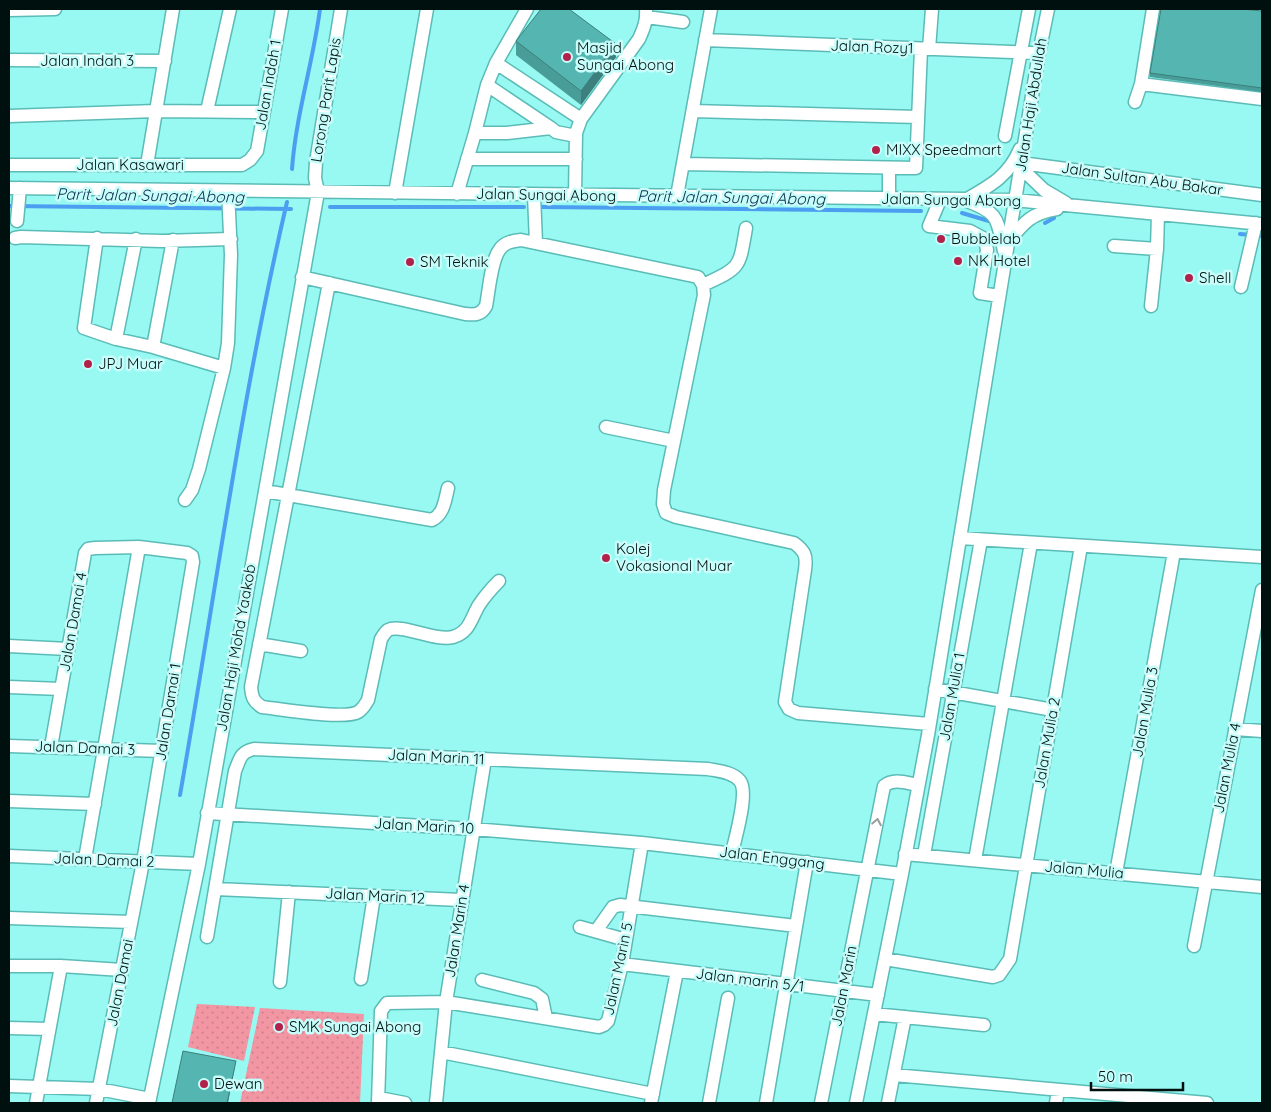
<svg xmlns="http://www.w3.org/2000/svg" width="1271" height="1112" viewBox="0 0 1271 1112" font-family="Quicksand,sans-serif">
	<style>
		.grass { fill: url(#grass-dots) }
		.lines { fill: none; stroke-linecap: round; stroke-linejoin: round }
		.stream { stroke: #4c9ef0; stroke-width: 4 }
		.minor-casing { stroke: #5bbcb7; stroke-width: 15 }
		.minor { stroke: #fff; stroke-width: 12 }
		.wall { fill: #499d98 }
		.shaded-wall { fill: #3c7f7c }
		.building { fill: #55b6b1; stroke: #3c7f7c }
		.oneway { stroke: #999f9f }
		.poi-dot { fill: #b2214a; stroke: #c7fdfa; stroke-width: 2 }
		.labels { text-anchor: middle; stroke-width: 5; stroke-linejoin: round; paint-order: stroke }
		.street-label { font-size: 15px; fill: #00100f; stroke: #c7fdfa }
		.poi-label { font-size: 15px; fill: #00100f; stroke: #c7fdfa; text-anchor: start }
		.water-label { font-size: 16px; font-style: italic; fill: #0d2f4f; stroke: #c7fdfa }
	</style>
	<defs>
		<pattern id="grass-dots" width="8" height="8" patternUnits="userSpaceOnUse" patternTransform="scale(1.25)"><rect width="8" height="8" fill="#f396a3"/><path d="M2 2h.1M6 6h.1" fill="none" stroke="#cf808b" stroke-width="1.8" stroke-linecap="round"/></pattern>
	</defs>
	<rect width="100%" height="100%" fill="#98f8f2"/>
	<path class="grass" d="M 197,1004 L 255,1007 L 244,1061 L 188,1047 Z
		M 260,1008 L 364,1014 L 360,1103 L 240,1103 Z"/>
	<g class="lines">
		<path class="stream" d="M 292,169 C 296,114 313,63 320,9
			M 9,206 L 291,209
			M 330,207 L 524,207
			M 542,207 L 921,211
			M 962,213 L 989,221
			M 1045,223 L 1054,218
			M 1240,234 L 1262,236
			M 180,795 C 215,597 241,398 287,202"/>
		<defs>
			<path id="minor" d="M 9,10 L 55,9
				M 647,17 L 683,22
				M 705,40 L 1039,53
				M 929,49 L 932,9
				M 9,60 L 165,61
				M 496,63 L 581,119
				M 1141,84 L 1262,99
				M 487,85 L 551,128 L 556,132 L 576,136
				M 1135,102 L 1141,84 L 1153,9
				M 207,111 L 230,9
				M 693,111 L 918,117
				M 9,116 L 156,111 L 264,112
				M 475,133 L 507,133 L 551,128
				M 1005,136 L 1029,9
				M 467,159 L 576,159
				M 1021,163 L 1262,195
				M 684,164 L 916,168 L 921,49
				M 9,165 L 242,165 L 250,160 L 257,151 L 282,9
				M 147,165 L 173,9
				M 1021,168 L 1044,190 L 1066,203
				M 9,188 L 967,199 L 1015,200 L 1262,224
				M 395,193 L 427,9
				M 457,194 L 475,133 L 487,85 L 496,63 L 527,9
				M 534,195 L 536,243
				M 575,195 L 576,133 L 581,119 L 639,39 C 644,28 647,20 646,9
				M 677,196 L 711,9
				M 889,199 L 889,168
				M 967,199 C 992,185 1009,175 1020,149
				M 940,200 L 929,226 L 970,231 L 985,239 L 987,250 L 980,293 L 999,296
				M 967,201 C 1000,213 997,220 1004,251
				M 17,221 L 20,188
				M 15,238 L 21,237 L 162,241 L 231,239
				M 97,238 L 84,328 L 116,339 L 153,347
				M 173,240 L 153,347 L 224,368
				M 1009,241 C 1024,222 1032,213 1057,209
				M 1114,246 L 1157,249
				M 302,277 L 465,314 C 475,315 481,315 486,306 C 489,291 491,260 500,249 C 505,242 513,241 521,240 L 698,277 L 703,285 L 704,295 L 664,490 L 663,504 L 666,513 L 676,517 L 794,543 C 805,551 807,556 805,570 L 785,702 L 789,709 L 798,713 L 929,724
				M 329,283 L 251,687 C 252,697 253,701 262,707 C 280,709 345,720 358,712 C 363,709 365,705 368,700 L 381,639 C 383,636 385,632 388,630 C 401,623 436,642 453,637 C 470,632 471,618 479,605 C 485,596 491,589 499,581
				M 703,285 C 741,267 739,269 746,228
				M 1241,287 L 1256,223
				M 1151,306 L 1157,249 L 1158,214
				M 116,339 L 136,239
				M 606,427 L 674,441
				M 265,491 L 432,520 C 444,514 445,500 448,488
				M 185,500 L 192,490 L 199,469 L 224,368 L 228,343 L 231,255 L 228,191
				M 960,538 L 1262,557
				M 259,644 L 301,651
				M 9,646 L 68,649
				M 9,687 L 61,689
				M 935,689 L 1053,710
				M 1235,729 L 1262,731
				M 9,746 L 162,751
				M 51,747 L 85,553 L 88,549 L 95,548 L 139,547 L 187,553 L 192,556 L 193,562 L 143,862 L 96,1103
				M 9,801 L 95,804
				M 207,813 L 473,829 L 642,843 L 902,874
				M 905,854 L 1262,887
				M 924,855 L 981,540
				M 9,856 L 199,864
				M 85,859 L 139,547
				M 975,860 L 1031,543
				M 1116,873 L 1174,552
				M 215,889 L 461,900
				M 9,918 L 131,922
				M 580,927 L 626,940
				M 596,931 L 613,907 L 620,905 L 796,926
				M 207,937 L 235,771 C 240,759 240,752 254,749 L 708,769 C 718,771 733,772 740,781 C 749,793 735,838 732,853
				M 1194,946 L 1262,590
				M 885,959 L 993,977 L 999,975 L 1010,959 L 1081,546
				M 622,964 L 878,995
				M 9,966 L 61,966 L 122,970
				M 361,979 L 374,896
				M 482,980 L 534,993 L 542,999 L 546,1018
				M 280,982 L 289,892
				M 874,1014 L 984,1025
				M 9,1028 L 49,1029
				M 441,1052 L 653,1094
				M 894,1075 L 1207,1103
				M 9,1086 L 99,1089 L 150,1099
				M 379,1098 L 405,1103
				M 36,1103 L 61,966
				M 149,1103 L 199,864 L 318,192 L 315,178 L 316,162 L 341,9
				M 378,1103 L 381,1011 L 387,1003 L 446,1002 L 599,1027 L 604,1025 L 608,1021 L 622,964 L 642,843
				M 436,1103 L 446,1002 L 485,759
				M 651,1103 L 677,971
				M 709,1103 L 728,998
				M 766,1103 L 807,862
				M 821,1103 L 884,786 C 894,778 906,783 918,785
				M 856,1103 L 902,874 L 928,735 L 1039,53 L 1048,9
				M 888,1103 L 905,1017
				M 1056,1103 L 1058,1090"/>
		</defs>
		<use href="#minor" class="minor-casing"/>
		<use href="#minor" class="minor"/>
	</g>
	<path class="wall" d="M 1262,11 L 1262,92 L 1150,77 L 1150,73 Z
		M 516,41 L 616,57 L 581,105 L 516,55 Z"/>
	<path class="shaded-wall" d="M 616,44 L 616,57 L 581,105 L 581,91 Z
		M 236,1061 L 228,1103 L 227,1103 Z"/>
	<path class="building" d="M 541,9 L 569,9 L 616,44 L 581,91 L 516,41 Z
		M 1161,9 L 1242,9 L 1262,11 L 1262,88 L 1150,73 Z
		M 183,1051 L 236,1061 L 227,1103 L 172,1103 Z"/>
	<defs><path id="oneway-chevron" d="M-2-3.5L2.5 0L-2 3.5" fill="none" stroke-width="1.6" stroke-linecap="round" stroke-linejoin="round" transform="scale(1.25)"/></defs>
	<use class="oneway" href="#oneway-chevron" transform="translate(877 822) rotate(-79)"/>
	<g class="poi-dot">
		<circle cx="567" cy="57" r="5"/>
		<circle cx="876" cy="150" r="5"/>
		<circle cx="941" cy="239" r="5"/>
		<circle cx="958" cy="261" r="5"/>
		<circle cx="410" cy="262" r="5"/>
		<circle cx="1189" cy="278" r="5"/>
		<circle cx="88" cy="364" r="5"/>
		<circle cx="606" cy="558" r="5"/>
		<circle cx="279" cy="1027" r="5"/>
		<circle cx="204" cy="1084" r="5"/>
	</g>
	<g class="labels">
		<g class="street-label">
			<text transform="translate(872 47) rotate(2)" y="5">Jalan Rozy1</text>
			<text x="87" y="66">Jalan Indah 3</text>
			<text transform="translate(268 85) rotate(-80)" y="5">Jalan Indah 1</text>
			<text transform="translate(326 100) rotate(-81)" y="5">Lorong Parit Lapis</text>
			<text transform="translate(1031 105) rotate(-81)" y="5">Jalan Haji Abdullah</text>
			<text x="130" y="170">Jalan Kasawari</text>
			<text transform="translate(1142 179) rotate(8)" y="5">Jalan Sultan Abu Bakar</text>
			<text transform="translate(546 195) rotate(1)" y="5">Jalan Sungai Abong</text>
			<text transform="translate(951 200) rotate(1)" y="5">Jalan Sungai Abong</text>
			<text transform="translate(73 622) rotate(-80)" y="5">Jalan Damai 4</text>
			<text transform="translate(236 648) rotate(-80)" y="5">Jalan Haji Mohd Yaakob</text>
			<text transform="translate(952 697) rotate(-80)" y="5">Jalan Mulia 1</text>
			<text transform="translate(168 712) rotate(-81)" y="5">Jalan Damai 1</text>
			<text transform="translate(1145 712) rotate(-80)" y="5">Jalan Mulia 3</text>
			<text transform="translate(1047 743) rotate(-80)" y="5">Jalan Mulia 2</text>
			<text transform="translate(85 748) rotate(2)" y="5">Jalan Damai 3</text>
			<text transform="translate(436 757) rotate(3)" y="5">Jalan Marin 11</text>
			<text transform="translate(1227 768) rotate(-79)" y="5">Jalan Mulia 4</text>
			<text transform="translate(424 826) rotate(3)" y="5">Jalan Marin 10</text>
			<text transform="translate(772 858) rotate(7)" y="5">Jalan Enggang</text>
			<text transform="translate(104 860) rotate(2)" y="5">Jalan Damai 2</text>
			<text transform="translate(1084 870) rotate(5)" y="5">Jalan Mulia</text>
			<text transform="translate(375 896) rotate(3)" y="5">Jalan Marin 12</text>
			<text transform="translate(457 931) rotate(-81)" y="5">Jalan Marin 4</text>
			<text transform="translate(618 969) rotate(-78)" y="5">Jalan Marin 5</text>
			<text transform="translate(750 980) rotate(7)" y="5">Jalan marin 5/1</text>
			<text transform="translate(120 983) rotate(-79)" y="5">Jalan Damai</text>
			<text transform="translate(844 986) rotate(-79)" y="5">Jalan Marin</text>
		</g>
		<g class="poi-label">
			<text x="577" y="53">Masjid<tspan x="577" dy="17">Sungai Abong</tspan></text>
			<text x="886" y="155">MIXX Speedmart</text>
			<text x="951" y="244">Bubblelab</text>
			<text x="968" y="266">NK Hotel</text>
			<text x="420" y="267">SM Teknik</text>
			<text x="1199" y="283">Shell</text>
			<text x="98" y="369">JPJ Muar</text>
			<text x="616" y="554">Kolej<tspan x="616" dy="17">Vokasional Muar</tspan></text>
			<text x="289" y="1032">SMK Sungai Abong</text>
			<text x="214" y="1089">Dewan</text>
		</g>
		<g class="water-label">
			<text transform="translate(150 195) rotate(1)" y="6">Parit Jalan Sungai Abong</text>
			<text transform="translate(731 197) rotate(1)" y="6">Parit Jalan Sungai Abong</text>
		</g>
	</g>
	<rect width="1271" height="1112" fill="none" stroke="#00100f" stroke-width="20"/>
	<path d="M1091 1082v8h92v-8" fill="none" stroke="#00100f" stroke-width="2.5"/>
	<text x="1098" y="1082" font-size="15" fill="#00100f" stroke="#c7fdfa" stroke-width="4" paint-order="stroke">50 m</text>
</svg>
